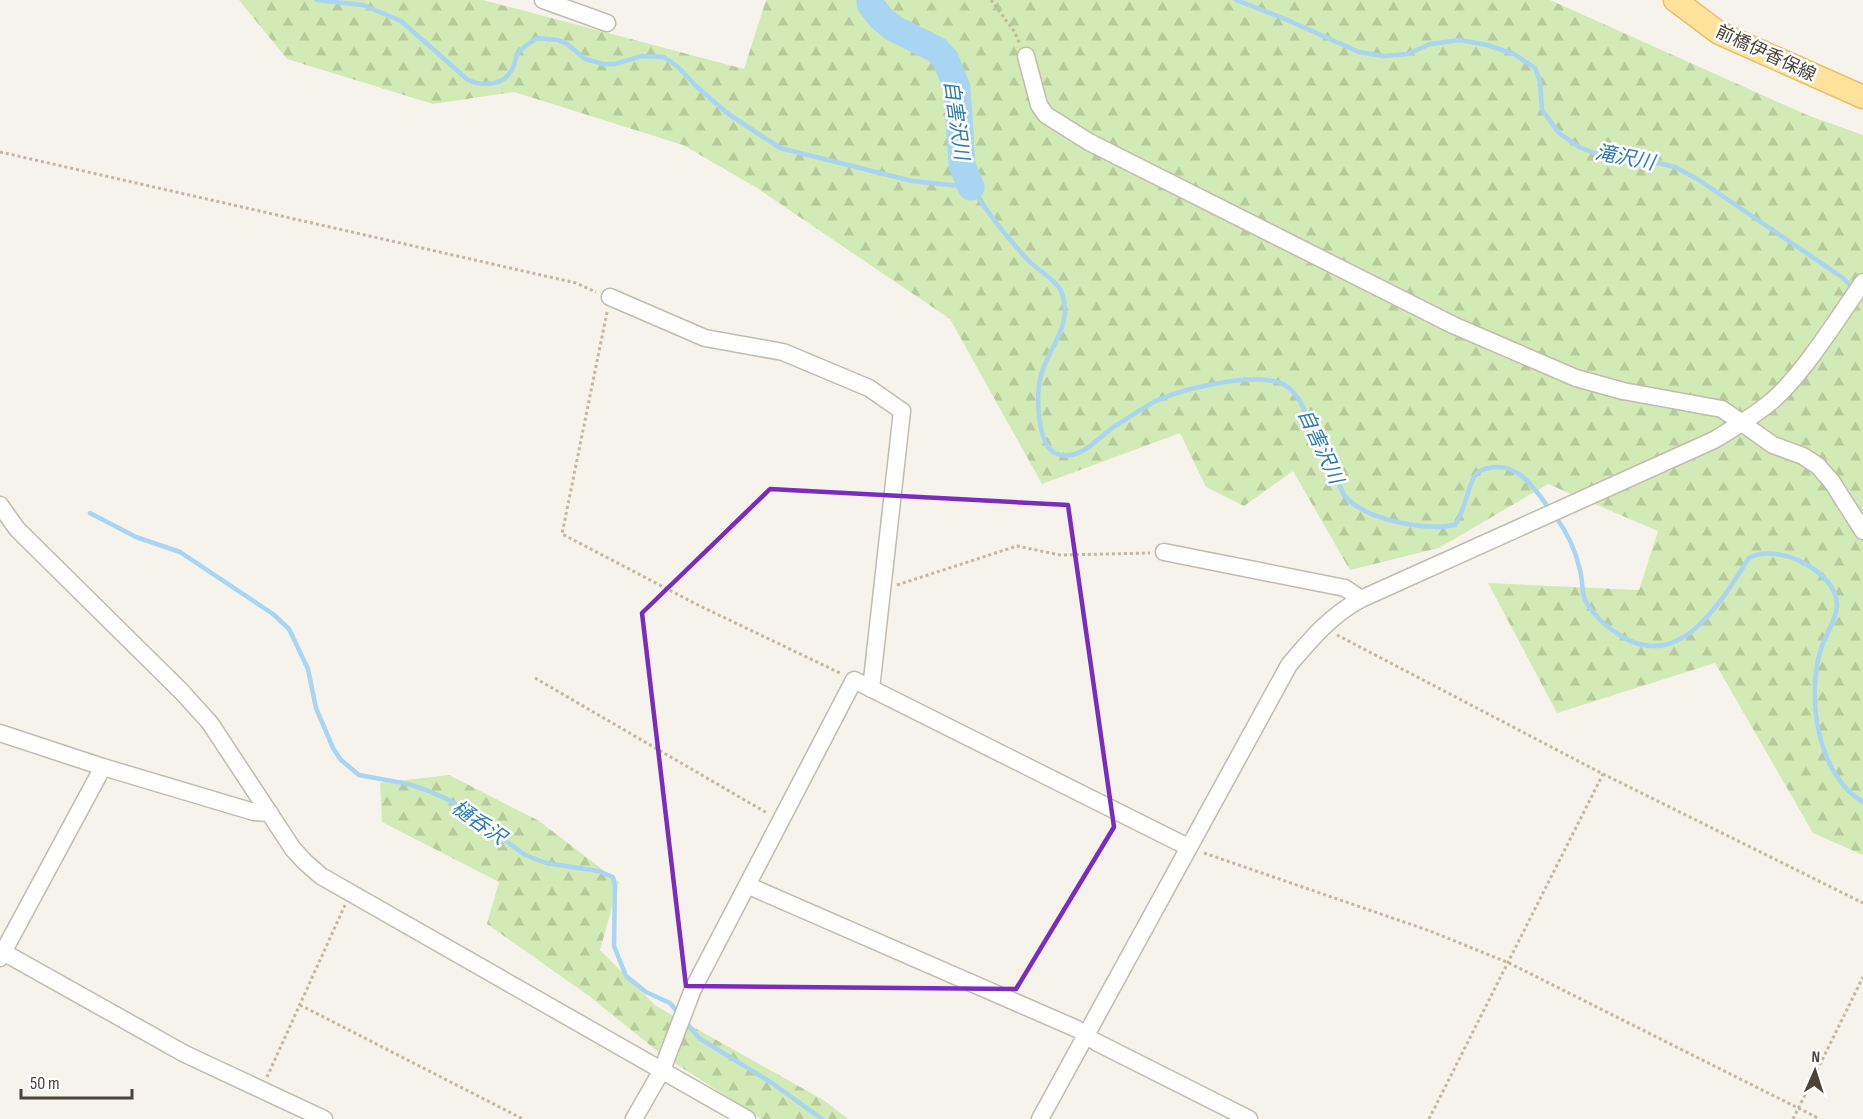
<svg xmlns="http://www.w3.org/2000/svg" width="1863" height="1119" viewBox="0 0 1863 1119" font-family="'Sofia Sans Condensed','Noto Sans JP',sans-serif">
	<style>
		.forest { fill: url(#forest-firs) }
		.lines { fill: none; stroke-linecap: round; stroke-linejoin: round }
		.stream { stroke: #a9d4f2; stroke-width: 4.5 }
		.river { stroke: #a9d4f2; stroke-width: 27 }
		.minor-casing { stroke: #c2bbae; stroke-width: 19 }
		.major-casing { stroke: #e6c16a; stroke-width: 25 }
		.path { stroke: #c4b79f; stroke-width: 3; stroke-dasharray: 3 3; stroke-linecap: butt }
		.minor { stroke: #fff; stroke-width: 16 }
		.major { stroke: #ffe39c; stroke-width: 22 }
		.marked { fill: none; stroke: #7b2cbf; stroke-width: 4.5; stroke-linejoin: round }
		.labels { text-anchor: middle; stroke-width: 5; stroke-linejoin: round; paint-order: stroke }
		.street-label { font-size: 18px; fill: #4b4439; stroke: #fff }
		.water-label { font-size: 20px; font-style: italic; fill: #2e7ab2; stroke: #fff }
	</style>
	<defs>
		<pattern id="forest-firs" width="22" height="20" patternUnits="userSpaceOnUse" patternTransform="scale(1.5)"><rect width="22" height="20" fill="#d2eab5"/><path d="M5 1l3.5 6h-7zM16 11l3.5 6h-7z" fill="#b6ca9c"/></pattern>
	</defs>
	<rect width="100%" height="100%" fill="#f6f3ec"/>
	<path class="forest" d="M 239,0 L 483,0 L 744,69 L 766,0 L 1550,0 L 1807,115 L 1863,135 L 1863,855 L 1813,833 L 1715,663 L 1557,713 L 1488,583 L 1639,590 L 1658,531 L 1548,484 L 1439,548 L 1350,570 L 1293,471 L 1244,506 L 1206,487 L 1180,433 L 1042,484 L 950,319 L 757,188 L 683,145 L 514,92 L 433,104 L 287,59 Z
		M 449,775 L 539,821 L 619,882 L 600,950 L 656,1006 L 825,1101 L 848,1119 L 761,1119 L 661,1054 L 589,996 L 487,924 L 499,882 L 382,822 L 380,783 Z"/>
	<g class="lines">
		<path class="stream" d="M 317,0 L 363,5 L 401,21 L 468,80 C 481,86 503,86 511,71 C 515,66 515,58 518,53 C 523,47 531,42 537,38 L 558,40 L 567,44 L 585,59 L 603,64 L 615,64 L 642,56 L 664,57 L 678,67 L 696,86 L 727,113 L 780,148 L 912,181 L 971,187 C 990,216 1006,237 1030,262 C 1039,271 1053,278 1060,289 C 1063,294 1065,305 1065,311 C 1064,336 1045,355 1040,379 C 1036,396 1037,447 1057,454 C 1081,462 1098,437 1115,426 C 1128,418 1141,409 1154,402 C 1183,388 1247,374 1278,382 C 1288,385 1293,392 1299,399 L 1344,495 C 1364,520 1425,531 1455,525 C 1465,510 1466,493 1474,477 C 1477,472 1483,469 1489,468 C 1518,461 1536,490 1550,510
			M 1236,0 L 1285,19 L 1359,52 L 1383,56 L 1408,54 L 1430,44 L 1460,40 L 1487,45 L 1514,54 L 1535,68 L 1540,81 L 1542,110 L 1559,133 L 1579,147 L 1600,155 L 1645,160 L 1675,167 L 1699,180 L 1843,278 L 1863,298
			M 90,513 L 136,537 L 180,552 L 273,614 L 289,629 L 308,669 L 316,708 L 333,748 L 341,760 L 359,775 L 408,784 L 429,791 L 453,802 L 525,855 L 546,863 L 598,871 L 613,877 L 615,887 L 614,946 L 626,976 L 646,992 L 670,1003 L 679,1014
			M 1555,516 C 1567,532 1576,552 1580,570 C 1583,580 1581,593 1586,602 C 1594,616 1608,628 1621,636 C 1681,673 1722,600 1749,558 C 1776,542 1838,571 1837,606 C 1836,622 1825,634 1821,649 C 1806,696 1817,775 1863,802
			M 684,1020 L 699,1038 L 772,1083 L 822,1119"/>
		<path class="river" d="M 870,0 L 870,4 L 881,18 L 893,28 L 937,50 L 946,60 L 957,88 L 962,165 L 971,187"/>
		<defs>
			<path id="minor" d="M 543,0 L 607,23
				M 1026,56 L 1039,105 L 1046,115 L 1089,142 L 1453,325 L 1576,378 L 1623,391 L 1722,409 L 1773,445 L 1803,456 L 1818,466 L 1832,482 L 1863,531
				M 610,297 L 705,338 L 783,352 L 869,388 L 902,411 L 871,689
				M 0,505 L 17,529 L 182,692 L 210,723 L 293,849 L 305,862 L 321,876 L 747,1119
				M 1164,552 L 1345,588 L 1361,599
				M 0,733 L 103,767 L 254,812 L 270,813
				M 749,886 L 1077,1029 L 1096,1042 L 1249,1119
				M 3,952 L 185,1054 L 324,1119
				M 0,958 L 103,767
				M 634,1119 L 662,1070 L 693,989 L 854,680 L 1188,847
				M 1040,1119 L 1289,665 C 1312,638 1330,616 1361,599 L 1714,440 C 1734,428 1754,416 1772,401 C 1804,373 1838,318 1863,282"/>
			<path id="major" d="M 1675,0 L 1719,33 L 1863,97"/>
		</defs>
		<use href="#minor" class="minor-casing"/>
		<use href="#major" class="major-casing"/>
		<path class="path" d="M 991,0 L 1014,31 L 1020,44
			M 0,152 L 576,283 L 596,292
			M 607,312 L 562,534 L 698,605 L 842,674
			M 897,585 L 1017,546 L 1060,555 L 1150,553
			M 1337,635 L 1603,774 L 1863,903
			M 535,678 L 767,813
			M 1204,853 L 1430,931 L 1509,963 L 1820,1119
			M 300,1005 L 523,1119
			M 267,1077 L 345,905
			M 1429,1119 L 1603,774
			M 1793,1119 L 1863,977"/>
		<use href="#minor" class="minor"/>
		<use href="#major" class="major"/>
	</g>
	<path class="marked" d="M 770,489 L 1068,505 L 1114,827 L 1016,989 L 686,986 L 642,613 Z"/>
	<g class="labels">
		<g class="street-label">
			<text transform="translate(1766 53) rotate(25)" y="6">前橋伊香保線</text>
		</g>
		<g class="water-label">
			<text transform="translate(957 120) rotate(82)" y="7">自害沢川</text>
			<text transform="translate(1625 157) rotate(11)" y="7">滝沢川</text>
			<text transform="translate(1321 446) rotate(65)" y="7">自害沢川</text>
			<text transform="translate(479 822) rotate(35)" y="7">樋呑沢</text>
		</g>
	</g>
	<g transform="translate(1815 1071) rotate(3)" stroke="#ffffff" stroke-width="4.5" paint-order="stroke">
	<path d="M0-4.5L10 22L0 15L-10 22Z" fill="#4b4439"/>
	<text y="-9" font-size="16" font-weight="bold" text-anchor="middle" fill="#4b4439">N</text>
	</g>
	<path d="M21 1089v9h111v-9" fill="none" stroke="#4b4439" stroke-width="3"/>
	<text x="30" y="1089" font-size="18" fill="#4b4439" stroke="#ffffff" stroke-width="4.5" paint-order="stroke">50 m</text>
</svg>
